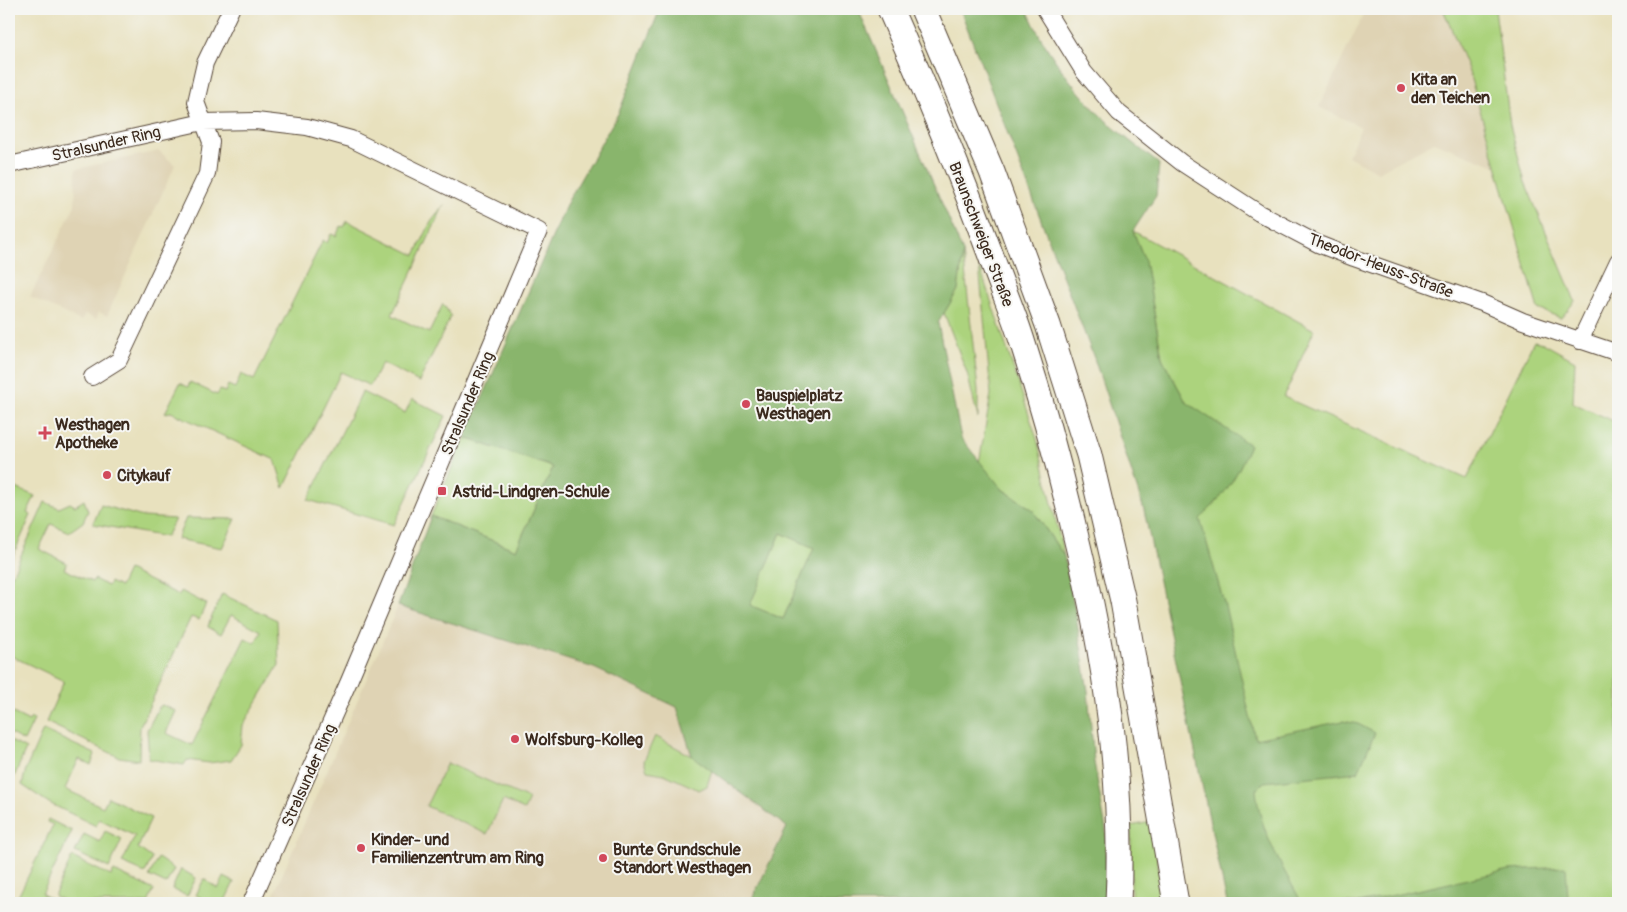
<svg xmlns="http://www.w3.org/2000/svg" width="1627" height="912" viewBox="0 0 1627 912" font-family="Pangolin,sans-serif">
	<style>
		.built { fill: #dfd3b4 }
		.green { fill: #acd37d; stroke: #747e4e }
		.forest { fill: #89b56c; stroke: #627045; fill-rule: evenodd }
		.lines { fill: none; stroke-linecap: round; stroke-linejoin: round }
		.minor-casing { stroke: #554536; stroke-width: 18 }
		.highway-casing { stroke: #554536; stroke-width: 27 }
		.minor { stroke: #fff; stroke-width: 16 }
		.highway { stroke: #fff; stroke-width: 25 }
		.poi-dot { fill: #d1495b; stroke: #f6f6f2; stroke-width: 2 }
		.labels { text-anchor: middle; stroke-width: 4; stroke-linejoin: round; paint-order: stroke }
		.poi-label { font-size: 16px; font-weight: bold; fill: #3b2a1e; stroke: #f6f6f2; text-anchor: start }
		.street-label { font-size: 16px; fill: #3b2a1e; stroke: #f6f6f2 }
	</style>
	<rect width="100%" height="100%" fill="#f6f6f2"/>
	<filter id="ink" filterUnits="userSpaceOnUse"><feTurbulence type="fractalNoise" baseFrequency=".02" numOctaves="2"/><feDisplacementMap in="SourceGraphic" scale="10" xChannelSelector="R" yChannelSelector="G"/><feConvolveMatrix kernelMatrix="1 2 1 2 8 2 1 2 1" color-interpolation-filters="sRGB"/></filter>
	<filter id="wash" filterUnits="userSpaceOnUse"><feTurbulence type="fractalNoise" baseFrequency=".0096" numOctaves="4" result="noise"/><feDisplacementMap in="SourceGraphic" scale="20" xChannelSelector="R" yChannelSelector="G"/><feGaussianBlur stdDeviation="1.12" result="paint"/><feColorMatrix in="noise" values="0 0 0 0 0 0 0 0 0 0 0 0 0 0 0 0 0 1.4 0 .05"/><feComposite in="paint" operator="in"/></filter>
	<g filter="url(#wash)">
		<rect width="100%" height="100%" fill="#e8e1be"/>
		<path class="built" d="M 1366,9 L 1443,9 L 1468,69 L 1496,166 L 1434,142 L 1378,172 L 1348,156 L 1361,127 L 1319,107 Z
			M 159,151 L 175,165 L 107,316 L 99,312 L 96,319 L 85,314 L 81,321 L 30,297 L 75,205 L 76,169 Z
			M 398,606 L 594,668 L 677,707 L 692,756 L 787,827 L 750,903 L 270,903 Z"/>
		<path class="green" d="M 1443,9 L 1495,9 L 1510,125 L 1525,182 L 1575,301 L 1561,318 L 1538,309 L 1468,69 Z
			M 444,205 L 392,315 L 429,333 L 443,304 L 451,316 L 419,382 L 382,363 L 370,386 L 341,372 L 284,488 L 275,460 L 171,412 L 165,413 L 180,383 L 188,387 L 190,382 L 217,395 L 220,390 L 225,392 L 228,385 L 235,388 L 241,374 L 254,380 L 323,240 L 327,243 L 331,234 L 336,236 L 341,226 L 344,227 L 347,221 L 415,255 L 431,222 Z
			M 1133,231 L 1314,330 L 1284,397 L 1467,479 L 1534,341 L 1543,343 L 1575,361 L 1573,403 L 1618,423 L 1618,903 L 1244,903 L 1186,402 L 1162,358 L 1145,261 Z
			M 963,252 L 978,390 L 978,418 L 967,373 L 944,313 L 958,290 Z
			M 979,265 L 1037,439 L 1064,556 L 1032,509 L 1002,489 L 979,463 L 991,394 Z
			M 362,392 L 405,413 L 412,399 L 446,416 L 394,525 L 308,500 Z
			M 465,438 L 553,467 L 516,550 L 431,516 Z
			M 9,485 L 35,496 L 27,513 L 31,515 L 9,565 Z
			M 84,500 L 88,511 L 83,522 L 69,532 L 51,524 L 39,549 L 67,563 L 64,569 L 92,582 L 94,579 L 108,586 L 110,582 L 120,587 L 128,570 L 179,595 L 181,591 L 206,604 L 199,620 L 191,617 L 140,726 L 139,760 L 119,757 L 46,722 L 64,681 L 9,655 L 9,582 L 45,502 L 59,508 L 70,503 L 75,506 Z
			M 101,505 L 143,517 L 175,519 L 166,537 L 93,524 Z
			M 186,518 L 236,519 L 222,548 L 177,539 Z
			M 781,533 L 815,548 L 783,619 L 749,605 Z
			M 222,594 L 277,620 L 279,665 L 243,725 L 241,745 L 231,760 L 209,763 L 187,760 L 184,765 L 149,759 L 147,730 L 159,707 L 162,705 L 176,711 L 166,733 L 192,745 L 245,638 L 255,643 L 261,631 L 231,615 L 221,634 L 208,627 L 209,623 Z
			M 9,711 L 29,721 L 31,718 L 34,720 L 24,741 L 9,733 Z
			M 43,730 L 95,754 L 91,765 L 79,759 L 65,789 L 103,807 L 108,797 L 151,818 L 138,848 L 152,858 L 145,873 L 122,863 L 135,836 L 99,819 L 96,826 L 49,803 L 22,785 L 26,769 Z
			M 655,736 L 692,756 L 712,770 L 707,786 L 699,790 L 664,774 L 647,771 L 644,761 Z
			M 9,740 L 26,749 L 9,789 Z
			M 447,763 L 529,799 L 524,810 L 503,800 L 487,834 L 426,806 Z
			M 48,819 L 72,831 L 42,894 L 60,903 L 15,903 L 53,825 L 47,822 Z
			M 1151,822 L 1164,903 L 1131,903 L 1131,826 Z
			M 105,831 L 122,839 L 109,868 L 75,852 L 84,834 L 100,842 Z
			M 72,857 L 111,876 L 114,871 L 154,890 L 148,903 L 69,903 L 54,896 Z
			M 158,858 L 174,869 L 166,884 L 149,876 Z
			M 181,869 L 196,878 L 187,896 L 172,889 Z
			M 224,877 L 234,882 L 224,903 L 212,903 L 196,895 L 204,879 L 218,889 Z"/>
		<path class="forest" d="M 660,9 L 858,9 L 963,252 L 958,290 L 938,323 L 961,438 L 1002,489 L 1032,509 L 1064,556 L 1076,616 L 1088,691 L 1094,762 L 1106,830 L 1106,903 L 750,903 L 787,827 L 692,756 L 677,707 L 594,668 L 398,606 L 431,516 L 516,550 L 553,467 L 465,438 L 568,201 L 619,112 ZM 781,533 L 814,548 L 783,619 L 750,605 Z
			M 960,9 L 1027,9 C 1043,48 1071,85 1100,115 C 1118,133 1140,148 1159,164 L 1156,196 L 1133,231 L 1145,261 L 1162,358 L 1186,402 L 1250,445 C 1235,480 1227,492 1200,519 L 1226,610 L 1255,739 L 1343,721 L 1358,724 L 1375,733 L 1358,772 L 1264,782 L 1256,790 C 1260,833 1282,866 1302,903 L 1227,903 L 1144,510 L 1094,358 Z
			M 1566,867 L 1568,898 L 1539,903 L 1358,903 L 1509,870 Z"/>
	</g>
	<g filter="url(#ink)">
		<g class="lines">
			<defs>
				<path id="minor" d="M 1045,9 L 1084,72 L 1119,113 L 1182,163 L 1259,213 L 1318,244 L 1354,258 L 1482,303 L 1523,321 L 1618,353
					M 9,165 L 203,122 L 256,121 L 307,127 L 351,139 L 539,231 L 349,681 L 251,903
					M 1580,341 L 1618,261
					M 92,377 L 119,360 L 207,174 L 211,142 L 196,102 L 205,63 L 231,9"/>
				<path id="highway" d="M 890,9 C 926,90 960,172 991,256 C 1001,285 1014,314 1023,344 C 1043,406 1060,469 1075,533 C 1105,655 1124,778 1118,903
					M 923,9 L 992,172 L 1048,325 L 1089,455 L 1123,601 L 1176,903"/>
			</defs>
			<use href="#minor" class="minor-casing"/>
			<use href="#highway" class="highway-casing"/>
			<use href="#minor" class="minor"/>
			<use href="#highway" class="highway"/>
		</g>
	</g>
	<g class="poi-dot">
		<circle cx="1401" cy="88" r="5"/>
		<circle cx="746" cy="404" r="5"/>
		<path d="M42.5 425.5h5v5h5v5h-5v5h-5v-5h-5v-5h5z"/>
		<circle cx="107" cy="475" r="5"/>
		<rect x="437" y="486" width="10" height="10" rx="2.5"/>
		<circle cx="515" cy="739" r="5"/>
		<circle cx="361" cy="848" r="5"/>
		<circle cx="603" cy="858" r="5"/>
	</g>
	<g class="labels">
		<g class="poi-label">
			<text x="1411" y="85">Kita an<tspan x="1411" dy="18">den Teichen</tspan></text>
			<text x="756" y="401">Bauspielplatz<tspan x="756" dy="18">Westhagen</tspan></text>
			<text x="55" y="430">Westhagen<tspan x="55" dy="18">Apotheke</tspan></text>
			<text x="117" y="481">Citykauf</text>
			<text x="452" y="497">Astrid-Lindgren-Schule</text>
			<text x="525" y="745">Wolfsburg-Kolleg</text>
			<text x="371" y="845">Kinder- und<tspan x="371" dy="18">Familienzentrum am Ring</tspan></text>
			<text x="613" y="855">Bunte Grundschule<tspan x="613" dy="18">Standort Westhagen</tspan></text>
		</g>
		<g class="street-label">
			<text transform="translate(106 143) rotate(-13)" y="6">Stralsunder Ring</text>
			<text transform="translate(982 234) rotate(69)" y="6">Braunschweiger Straße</text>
			<text transform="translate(1381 265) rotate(21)" y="6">Theodor-Heuss-Straße</text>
			<text transform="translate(467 403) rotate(-67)" y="6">Stralsunder Ring</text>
			<text transform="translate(308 775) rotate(-66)" y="6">Stralsunder Ring</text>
		</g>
	</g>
	<rect width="1627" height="912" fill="none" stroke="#f6f6f2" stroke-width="30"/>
</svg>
